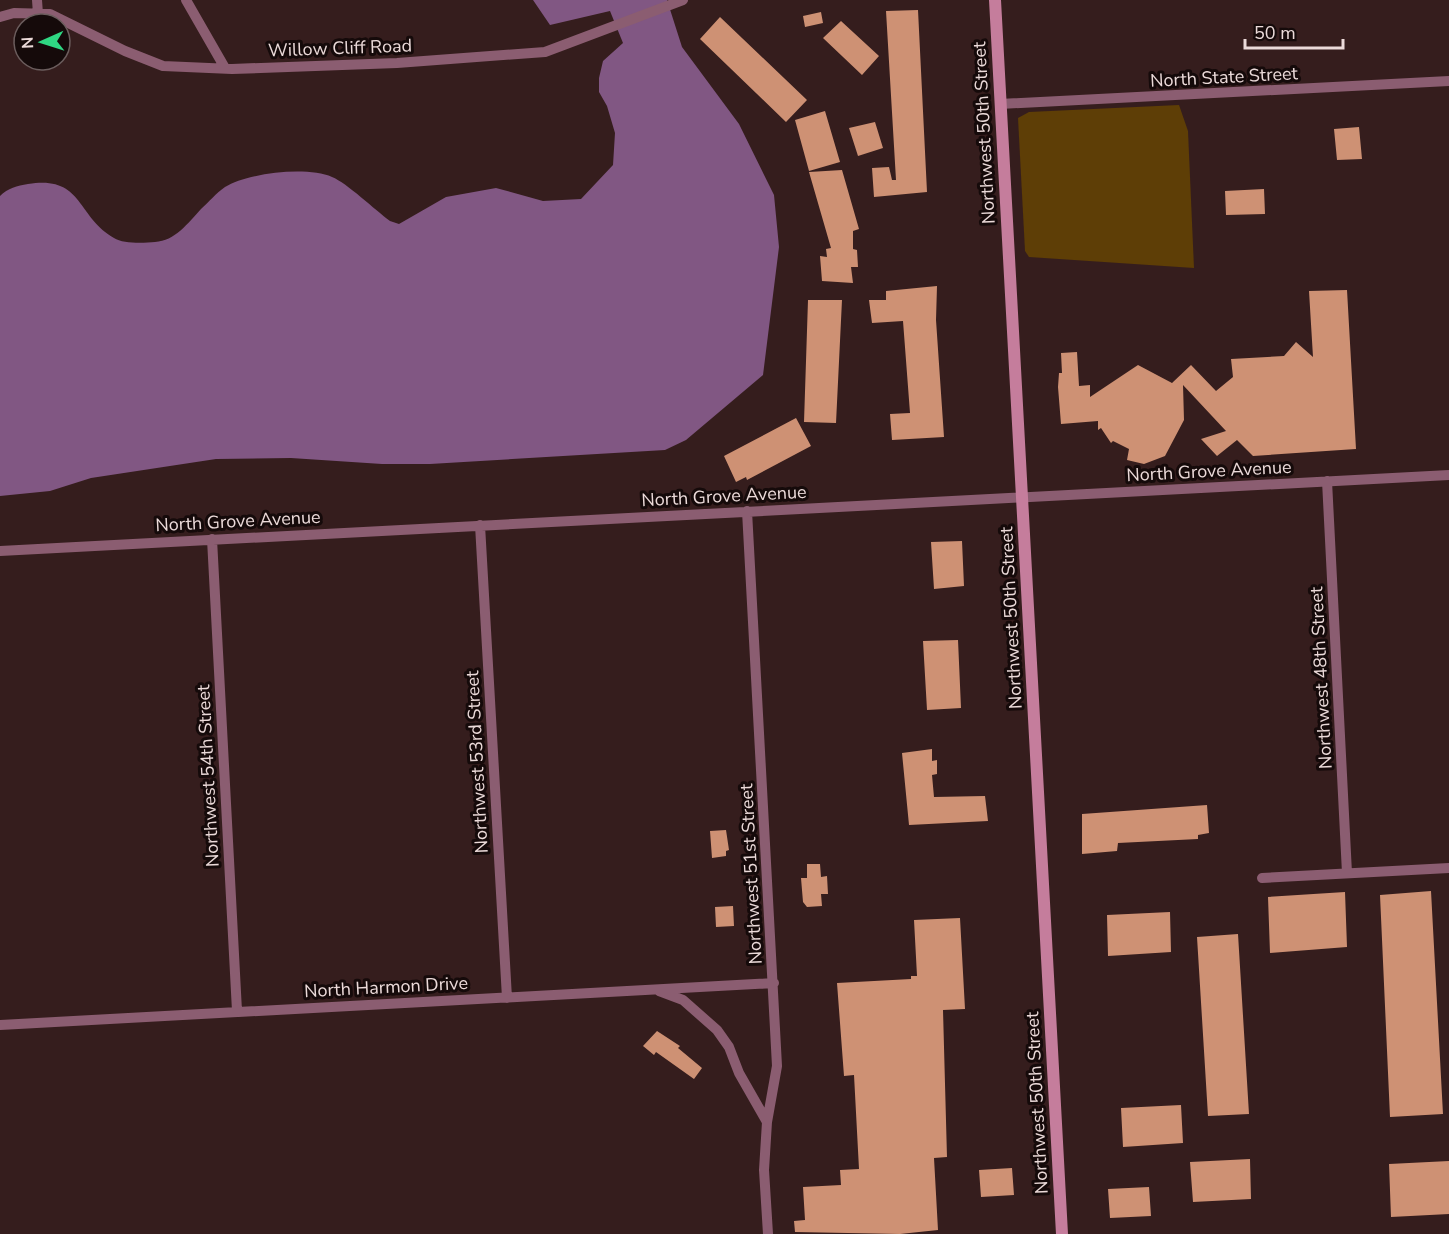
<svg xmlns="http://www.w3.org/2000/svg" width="1449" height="1234" viewBox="0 0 1449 1234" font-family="'Nunito Sans',sans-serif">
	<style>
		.green { fill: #5e3e06 }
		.water { fill: #815783 }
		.building { fill: #ce9174 }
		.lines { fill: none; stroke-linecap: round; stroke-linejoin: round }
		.street { stroke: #8b5d71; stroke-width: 10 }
		.secondary { stroke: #c57d9c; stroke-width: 12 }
		.labels { text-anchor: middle; stroke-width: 6; stroke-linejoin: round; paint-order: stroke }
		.street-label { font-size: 18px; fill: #ebdad9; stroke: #150a0a }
	</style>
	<rect width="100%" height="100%" fill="#351d1d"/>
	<path class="green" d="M 1179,105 L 1188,131 L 1194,268 L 1029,257 L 1025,251 L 1018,118 L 1029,112 Z"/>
	<path class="water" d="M 533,0 L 667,0 L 682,47 L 739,124 L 774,195 L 779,247 L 763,375 L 686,440 L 665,450 L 430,464 L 382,464 L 291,458 L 216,459 L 91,478 L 50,491 L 0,496 L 0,196 C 8,188 17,186 28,184 C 83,175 76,216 114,238 C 123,244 144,243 155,242 C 175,241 188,223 201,209 C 209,202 216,193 225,187 C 247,173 307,166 332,177 C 347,183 375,210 390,221 L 399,224 L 446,197 L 496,188 L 543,201 L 581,199 L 613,165 L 615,133 L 607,106 L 599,92 L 599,78 L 603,61 L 623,43 L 610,11 L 550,25 Z"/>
	<path class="building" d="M 918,10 L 927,192 L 874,197 L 872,168 L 889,167 L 892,180 L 896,180 L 886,11 Z
		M 821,12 L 823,23 L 805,27 L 803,16 Z
		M 720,17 L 807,100 L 786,122 L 700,39 Z
		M 841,21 L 879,56 L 862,75 L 823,38 Z
		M 825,111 L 840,162 L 809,171 L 795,120 Z
		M 875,122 L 883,148 L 858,156 L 849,128 Z
		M 1359,127 L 1362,159 L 1337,160 L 1334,129 Z
		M 842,170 L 859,229 L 853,231 L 853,249 L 857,250 L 858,267 L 851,267 L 853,283 L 822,281 L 820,256 L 827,257 L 826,249 L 831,248 L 809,172 Z
		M 1264,189 L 1265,214 L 1226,215 L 1225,191 Z
		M 937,286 L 936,320 L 944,437 L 892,440 L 890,414 L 910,413 L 903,321 L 872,323 L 869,300 L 886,300 L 886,291 Z
		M 1347,290 L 1356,449 L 1253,456 L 1237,440 L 1217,456 L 1201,439 L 1226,431 L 1183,385 L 1184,420 L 1165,456 L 1144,464 L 1127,460 L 1129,449 L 1113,441 L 1111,443 L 1101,428 L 1098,430 L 1098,421 L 1061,424 L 1058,387 L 1059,373 L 1062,373 L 1061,353 L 1077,352 L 1079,386 L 1090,385 L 1090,397 L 1138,365 L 1172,383 L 1191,365 L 1216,391 L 1233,377 L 1231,359 L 1284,356 L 1296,342 L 1313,357 L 1309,291 Z
		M 808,300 L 842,300 L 836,423 L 804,422 Z
		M 796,418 L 811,446 L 747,480 L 746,477 L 736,482 L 724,456 Z
		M 962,541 L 964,586 L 934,589 L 931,542 Z
		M 958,640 L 961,708 L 927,710 L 923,641 Z
		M 932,749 L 932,761 L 937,760 L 937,774 L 932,775 L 934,797 L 985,796 L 988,821 L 909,825 L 902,753 Z
		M 1207,805 L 1209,833 L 1198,835 L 1198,839 L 1118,843 L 1117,851 L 1082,854 L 1082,814 Z
		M 726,830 L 729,850 L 726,851 L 726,856 L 712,858 L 710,831 Z
		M 807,864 L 820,864 L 821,877 L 827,876 L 828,894 L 821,894 L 822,906 L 807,907 L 803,902 L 801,878 L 807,878 Z
		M 1431,891 L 1443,1114 L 1390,1117 L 1380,895 Z
		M 1345,892 L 1347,947 L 1270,953 L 1268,897 Z
		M 733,906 L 734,926 L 716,927 L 715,907 Z
		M 1170,912 L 1171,952 L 1108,956 L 1107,915 Z
		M 960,918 L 965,1009 L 943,1010 L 947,1157 L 934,1158 L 938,1230 L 900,1234 L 795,1232 L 794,1221 L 805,1220 L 803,1187 L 841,1185 L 840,1170 L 859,1169 L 854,1075 L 844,1076 L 837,983 L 911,979 L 911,976 L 917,976 L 914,920 Z
		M 1238,934 L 1249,1114 L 1208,1116 L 1197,937 Z
		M 657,1031 L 680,1046 L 678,1048 L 702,1068 L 694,1079 L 656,1052 L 654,1055 L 643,1046 Z
		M 1181,1105 L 1183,1143 L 1123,1147 L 1121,1108 Z
		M 1250,1159 L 1251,1199 L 1193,1202 L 1190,1162 Z
		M 1449,1161 L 1449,1214 L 1391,1217 L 1389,1164 Z
		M 1012,1168 L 1014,1195 L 981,1197 L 979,1170 Z
		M 1149,1187 L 1151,1216 L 1110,1218 L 1108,1189 Z"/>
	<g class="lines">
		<path class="street" d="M 37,0 L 38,14
			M 186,0 L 225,68
			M 0,17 L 14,13 L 50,14 L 125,51 L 163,66 L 232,69 L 397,63 L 545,52 L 683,0
			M 1000,104 L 1449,81
			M 1327,481 L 1347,873
			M 747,511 L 777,1066 L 767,1122 L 764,1170 L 768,1234
			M 480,525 L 507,998
			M 212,539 L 237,1011
			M 0,551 L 1449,475
			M 1262,878 L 1449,868
			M 659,991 L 683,1000 L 717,1030 L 729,1047 L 739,1073 L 767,1122
			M 0,1025 L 774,983"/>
		<path class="secondary" d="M 995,0 L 1062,1234"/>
	</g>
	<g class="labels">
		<g class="street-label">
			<text transform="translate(340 48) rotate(-2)" y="6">Willow Cliff Road</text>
			<text transform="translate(1224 77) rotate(-3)" y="6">North State Street</text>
			<text transform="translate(984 133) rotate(-93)" y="6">Northwest 50th Street</text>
			<text transform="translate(1209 471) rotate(-3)" y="6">North Grove Avenue</text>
			<text transform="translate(724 496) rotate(-3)" y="6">North Grove Avenue</text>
			<text transform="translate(238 521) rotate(-3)" y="6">North Grove Avenue</text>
			<text transform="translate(1011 618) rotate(-93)" y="6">Northwest 50th Street</text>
			<text transform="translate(1321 678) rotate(-93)" y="6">Northwest 48th Street</text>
			<text transform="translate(477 762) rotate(-93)" y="6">Northwest 53rd Street</text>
			<text transform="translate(208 776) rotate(-93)" y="6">Northwest 54th Street</text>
			<text transform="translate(751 874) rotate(-93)" y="6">Northwest 51st Street</text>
			<text transform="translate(386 987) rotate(-3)" y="6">North Harmon Drive</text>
			<text transform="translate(1037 1103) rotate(-93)" y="6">Northwest 50th Street</text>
		</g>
	</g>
	<g transform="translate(42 42) rotate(267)"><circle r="28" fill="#150a0a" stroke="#6b5d5d" stroke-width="1.5"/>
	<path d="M0-4.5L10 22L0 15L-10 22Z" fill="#2fd883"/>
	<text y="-9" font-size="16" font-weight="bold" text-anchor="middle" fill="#ebdad9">N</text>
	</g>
	<path d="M1245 39v9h98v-9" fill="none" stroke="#ebdad9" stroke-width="3"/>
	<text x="1254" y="39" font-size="18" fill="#ebdad9" stroke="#150a0a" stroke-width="4.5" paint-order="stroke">50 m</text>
</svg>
